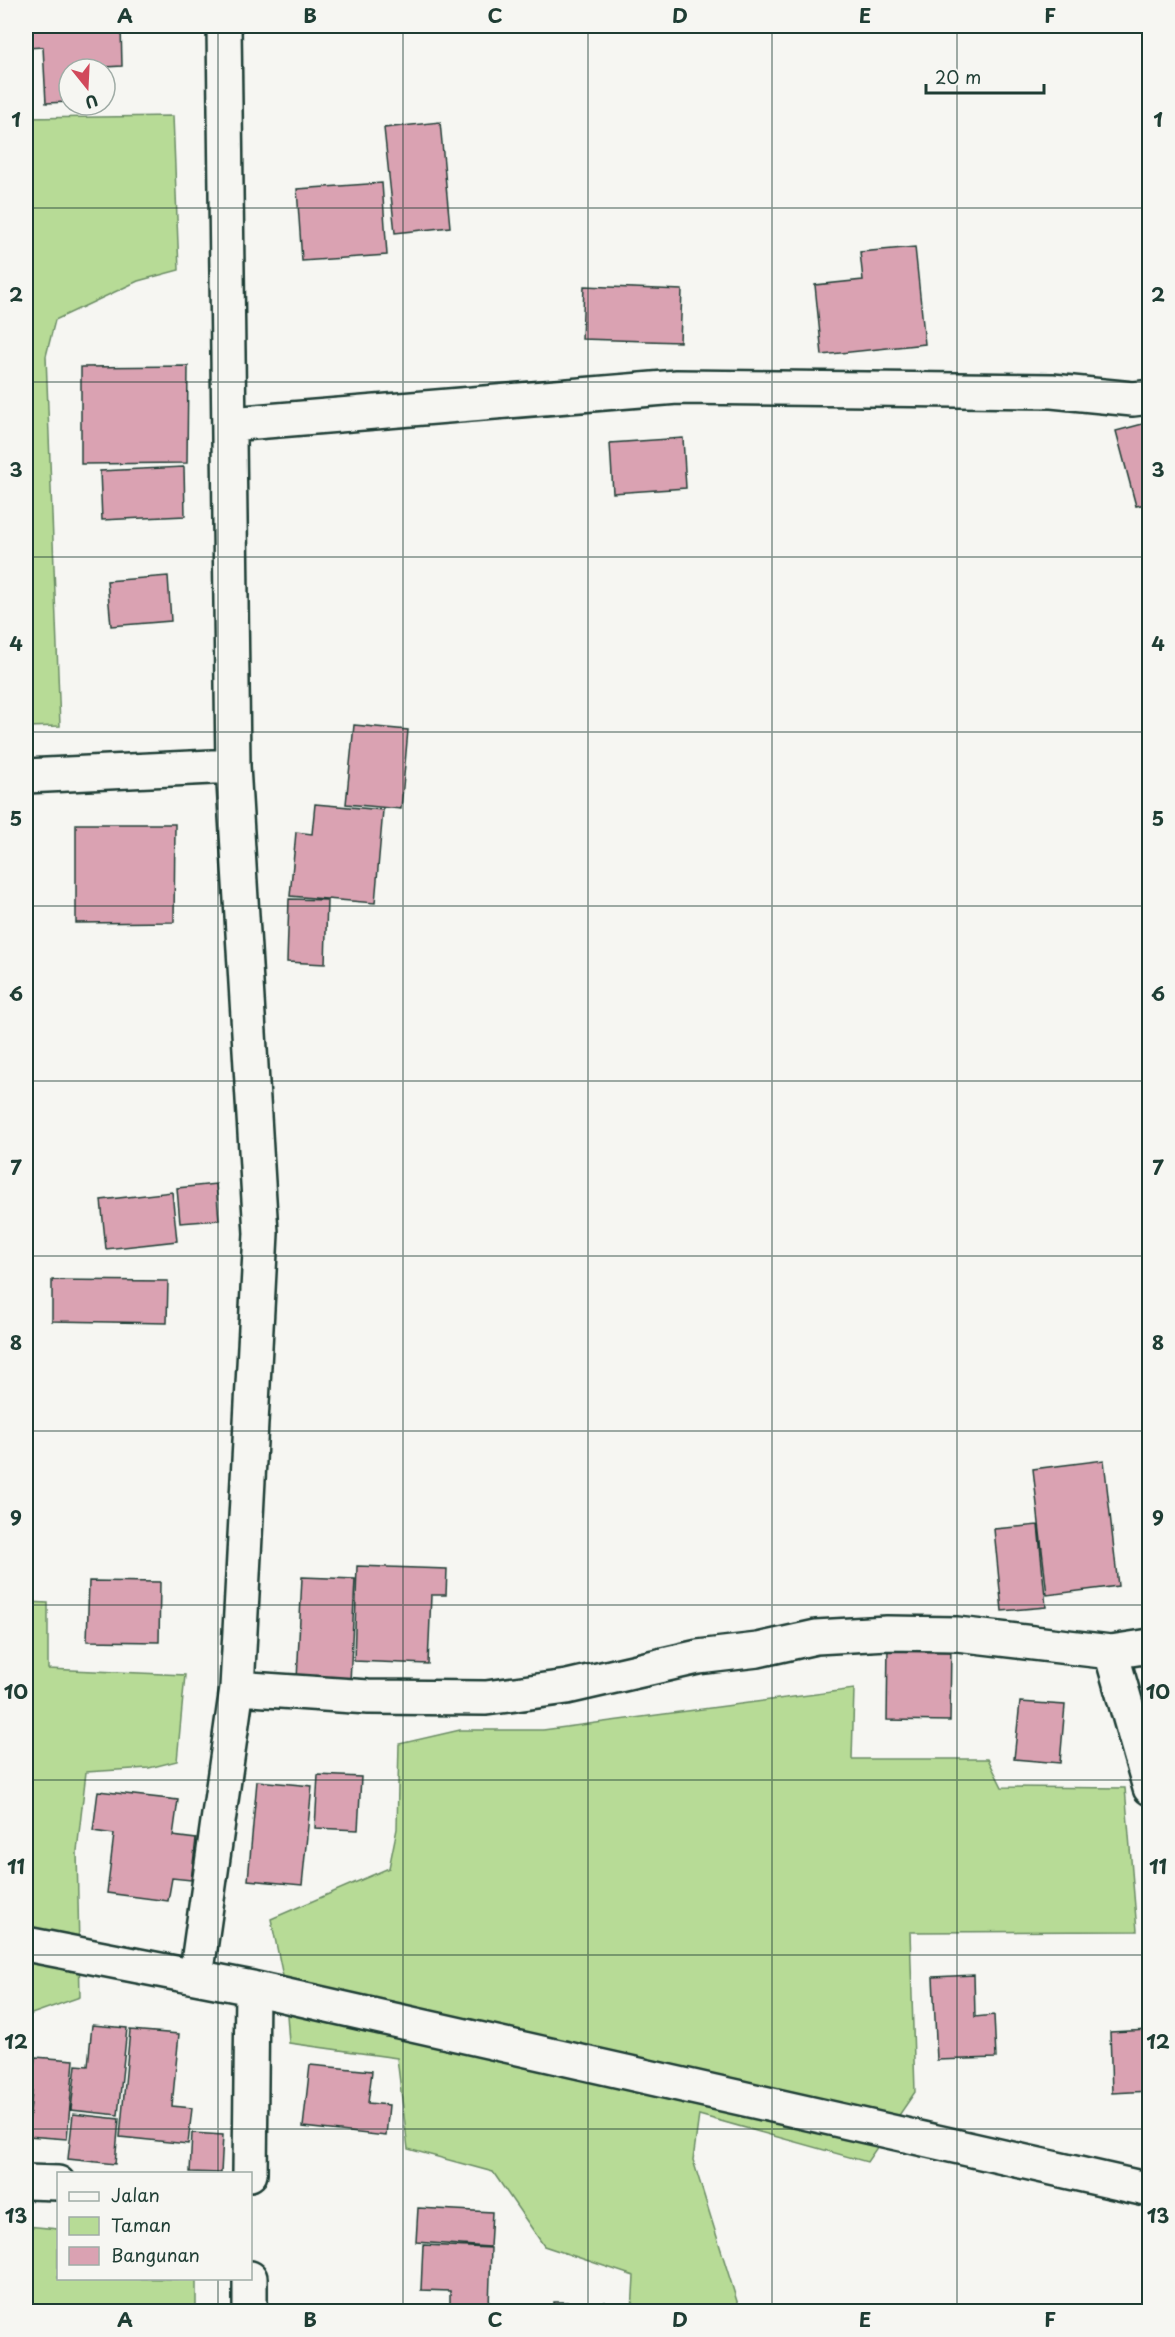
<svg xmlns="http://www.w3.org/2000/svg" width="1175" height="2337" viewBox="0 0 1175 2337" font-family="'Playpen Sans',sans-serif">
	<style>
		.green { fill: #b7db96; stroke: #6b8c65; stroke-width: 1.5 }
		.building { fill: #daa2b2; stroke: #1f3d34; stroke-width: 1.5 }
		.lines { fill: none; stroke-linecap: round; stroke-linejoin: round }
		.minor-casing { stroke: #1f3d34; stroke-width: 38 }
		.minor { stroke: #f6f6f2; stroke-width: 33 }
		.grid { fill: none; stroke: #1f3d34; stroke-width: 1.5; stroke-opacity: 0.55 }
		.neatline { fill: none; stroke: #1f3d34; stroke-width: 2 }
		.grid-label { font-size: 20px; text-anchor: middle; font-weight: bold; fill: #1f3d34 }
	</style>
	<rect width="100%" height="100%" fill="#f6f6f2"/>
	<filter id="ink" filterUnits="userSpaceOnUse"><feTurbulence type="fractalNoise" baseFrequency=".0167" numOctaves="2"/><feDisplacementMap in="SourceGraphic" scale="12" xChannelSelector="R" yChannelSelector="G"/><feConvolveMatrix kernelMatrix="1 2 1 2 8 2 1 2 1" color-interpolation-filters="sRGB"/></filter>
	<g filter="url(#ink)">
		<path class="green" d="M 173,116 L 179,270 L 138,281 L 55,320 L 46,356 L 60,726 L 26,727 L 26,118 Z
			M 26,1602 L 48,1603 L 48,1669 L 185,1675 L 177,1761 L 149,1768 L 86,1772 L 77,1851 L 80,1997 L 26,2016 Z
			M 854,1689 L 852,1759 L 988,1759 L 1002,1787 L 1125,1788 L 1137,1931 L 910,1932 L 915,2092 L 867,2162 L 699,2115 L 693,2160 L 740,2311 L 632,2312 L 634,2276 L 544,2246 L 493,2172 L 408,2149 L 397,2058 L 289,2043 L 285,1986 L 271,1919 L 389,1868 L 397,1829 L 399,1744 L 460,1730 L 543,1730 Z
			M 26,2226 L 58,2229 L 58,2278 L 196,2279 L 196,2311 L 26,2311 Z"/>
		<path class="building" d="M 26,26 L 121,26 L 122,66 L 69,69 L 69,102 L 46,103 L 43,47 L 26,48 Z
			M 440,122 L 450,227 L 395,233 L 384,128 Z
			M 382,183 L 387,255 L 302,261 L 297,189 Z
			M 915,247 L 925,344 L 822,355 L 815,285 L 863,280 L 860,252 Z
			M 584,286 L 682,290 L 680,342 L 582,339 Z
			M 188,366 L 187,463 L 81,464 L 81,367 Z
			M 1150,422 L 1150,503 L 1136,506 L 1116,431 Z
			M 683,438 L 686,488 L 613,493 L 610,443 Z
			M 184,467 L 185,516 L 102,520 L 100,471 Z
			M 168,576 L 171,621 L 111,626 L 107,581 Z
			M 354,725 L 408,730 L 401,809 L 346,804 Z
			M 315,804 L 383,810 L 375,903 L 290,896 L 296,832 L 312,834 Z
			M 76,824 L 175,824 L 174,922 L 76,923 Z
			M 289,899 L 327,900 L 325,964 L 287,962 Z
			M 216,1184 L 219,1220 L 180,1223 L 177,1188 Z
			M 172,1192 L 177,1241 L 106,1249 L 101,1200 Z
			M 52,1280 L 168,1281 L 167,1323 L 52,1321 Z
			M 1104,1460 L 1118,1586 L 1047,1595 L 1033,1469 Z
			M 1038,1525 L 1046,1607 L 1002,1611 L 994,1529 Z
			M 357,1566 L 447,1569 L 446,1595 L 431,1595 L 428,1664 L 354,1661 Z
			M 302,1577 L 355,1579 L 350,1682 L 297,1680 Z
			M 89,1581 L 160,1582 L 159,1642 L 87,1641 Z
			M 888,1643 L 951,1643 L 950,1721 L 887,1720 Z
			M 1020,1702 L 1065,1705 L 1060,1763 L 1014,1759 Z
			M 318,1775 L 361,1777 L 358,1830 L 315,1828 Z
			M 257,1781 L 312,1786 L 302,1885 L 248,1880 Z
			M 98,1791 L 178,1800 L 173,1836 L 196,1839 L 191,1880 L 172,1878 L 168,1901 L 107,1893 L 114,1834 L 93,1831 Z
			M 974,1975 L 975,2017 L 994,2015 L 996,2058 L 937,2060 L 933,1977 Z
			M 92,2025 L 127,2028 L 118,2115 L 71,2110 L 76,2065 L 88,2066 Z
			M 130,2030 L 179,2034 L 172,2106 L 192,2108 L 188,2144 L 120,2137 Z
			M 1150,2030 L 1150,2091 L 1112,2093 L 1110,2032 Z
			M 35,2057 L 74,2060 L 67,2139 L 28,2136 Z
			M 310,2065 L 372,2071 L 368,2103 L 389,2105 L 386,2136 L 303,2127 Z
			M 73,2114 L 119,2119 L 115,2164 L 68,2159 Z
			M 192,2133 L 223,2135 L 221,2173 L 190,2172 Z
			M 418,2208 L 492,2212 L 490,2247 L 416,2242 Z
			M 423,2245 L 491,2248 L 489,2306 L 450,2305 L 450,2291 L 421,2290 Z
			M 554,2302 L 605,2302 L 605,2312 L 554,2312 Z"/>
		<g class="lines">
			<defs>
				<path id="minor" d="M 230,424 L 677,387 L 1052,391 L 1133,399 L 1150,397
					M 26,776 L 233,766
					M 1111,1652 L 1150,1788
					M 237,1688 L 368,1697 L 486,1698 L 567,1687 L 698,1657 L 758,1650 L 816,1637 L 887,1633 L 957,1634 L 1111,1652 L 1150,1646
					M 26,1944 L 252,1988 L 1150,2190
					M 196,1977 L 237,1688 L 261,1233 L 233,766 L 224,26
					M 250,2174 L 252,1988
					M 26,2182 L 58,2183
					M 250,2312 L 250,2278"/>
			</defs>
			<use href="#minor" class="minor-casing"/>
			<use href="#minor" class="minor"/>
		</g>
	</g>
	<path class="grid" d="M 218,26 L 218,2174M 403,26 L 403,2312M 588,26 L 588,2312M 772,26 L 772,2312M 957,26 L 957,2312M 26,208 L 1150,208M 26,382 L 1150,382M 26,557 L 1150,557M 26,732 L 1150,732M 26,906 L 1150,906M 26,1081 L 1150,1081M 26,1256 L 1150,1256M 26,1431 L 1150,1431M 26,1605 L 1150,1605M 26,1780 L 1150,1780M 26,1955 L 1150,1955M 26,2129 L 1150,2129M 218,2278 L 218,2312"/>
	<rect width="1175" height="2337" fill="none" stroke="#f6f6f2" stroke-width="66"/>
	<rect x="57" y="2172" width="195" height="108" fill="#f6f6f2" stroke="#a0aca6" stroke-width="1.5"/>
	<rect x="69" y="2192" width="30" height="9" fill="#f6f6f2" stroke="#a0aca6" stroke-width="1.5"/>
	<text x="111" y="2202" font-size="18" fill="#1f3d34">Jalan</text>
	<rect x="69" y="2217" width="30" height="18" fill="#b7db96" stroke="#a0aca6" stroke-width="1.5"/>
	<text x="111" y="2232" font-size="18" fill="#1f3d34">Taman</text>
	<rect x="69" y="2247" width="30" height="18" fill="#daa2b2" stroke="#a0aca6" stroke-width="1.5"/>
	<text x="111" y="2262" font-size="18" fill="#1f3d34">Bangunan</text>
	<g transform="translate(87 87) rotate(162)"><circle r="28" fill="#f6f6f2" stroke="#a0aca6" stroke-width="1.5"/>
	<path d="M0-4.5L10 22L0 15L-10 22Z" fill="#d1495b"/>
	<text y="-9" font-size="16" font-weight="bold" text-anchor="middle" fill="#1f3d34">U</text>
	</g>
	<path d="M926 84v9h118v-9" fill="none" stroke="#1f3d34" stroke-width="3"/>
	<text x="935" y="84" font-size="18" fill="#1f3d34" stroke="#f6f6f2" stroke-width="4.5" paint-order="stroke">20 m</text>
	<rect x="33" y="33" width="1109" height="2271" class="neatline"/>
	<g class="grid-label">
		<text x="125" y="23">A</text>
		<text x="310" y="23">B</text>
		<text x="495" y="23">C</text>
		<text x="680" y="23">D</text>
		<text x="865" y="23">E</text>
		<text x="1050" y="23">F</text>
		<text x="16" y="127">1</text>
		<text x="1158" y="127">1</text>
		<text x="16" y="302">2</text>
		<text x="1158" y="302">2</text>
		<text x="16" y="477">3</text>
		<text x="1158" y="477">3</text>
		<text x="16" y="651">4</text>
		<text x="1158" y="651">4</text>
		<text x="16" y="826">5</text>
		<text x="1158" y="826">5</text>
		<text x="16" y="1001">6</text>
		<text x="1158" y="1001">6</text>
		<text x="16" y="1175">7</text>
		<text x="1158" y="1175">7</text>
		<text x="16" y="1350">8</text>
		<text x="1158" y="1350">8</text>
		<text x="16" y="1525">9</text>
		<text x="1158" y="1525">9</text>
		<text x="16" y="1699">10</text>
		<text x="1158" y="1699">10</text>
		<text x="16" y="1874">11</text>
		<text x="1158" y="1874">11</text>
		<text x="16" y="2049">12</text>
		<text x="1158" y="2049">12</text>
		<text x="16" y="2223">13</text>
		<text x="1158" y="2223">13</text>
		<text x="125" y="2327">A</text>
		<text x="310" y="2327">B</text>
		<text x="495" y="2327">C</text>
		<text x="680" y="2327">D</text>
		<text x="865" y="2327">E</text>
		<text x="1050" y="2327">F</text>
	</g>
</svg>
